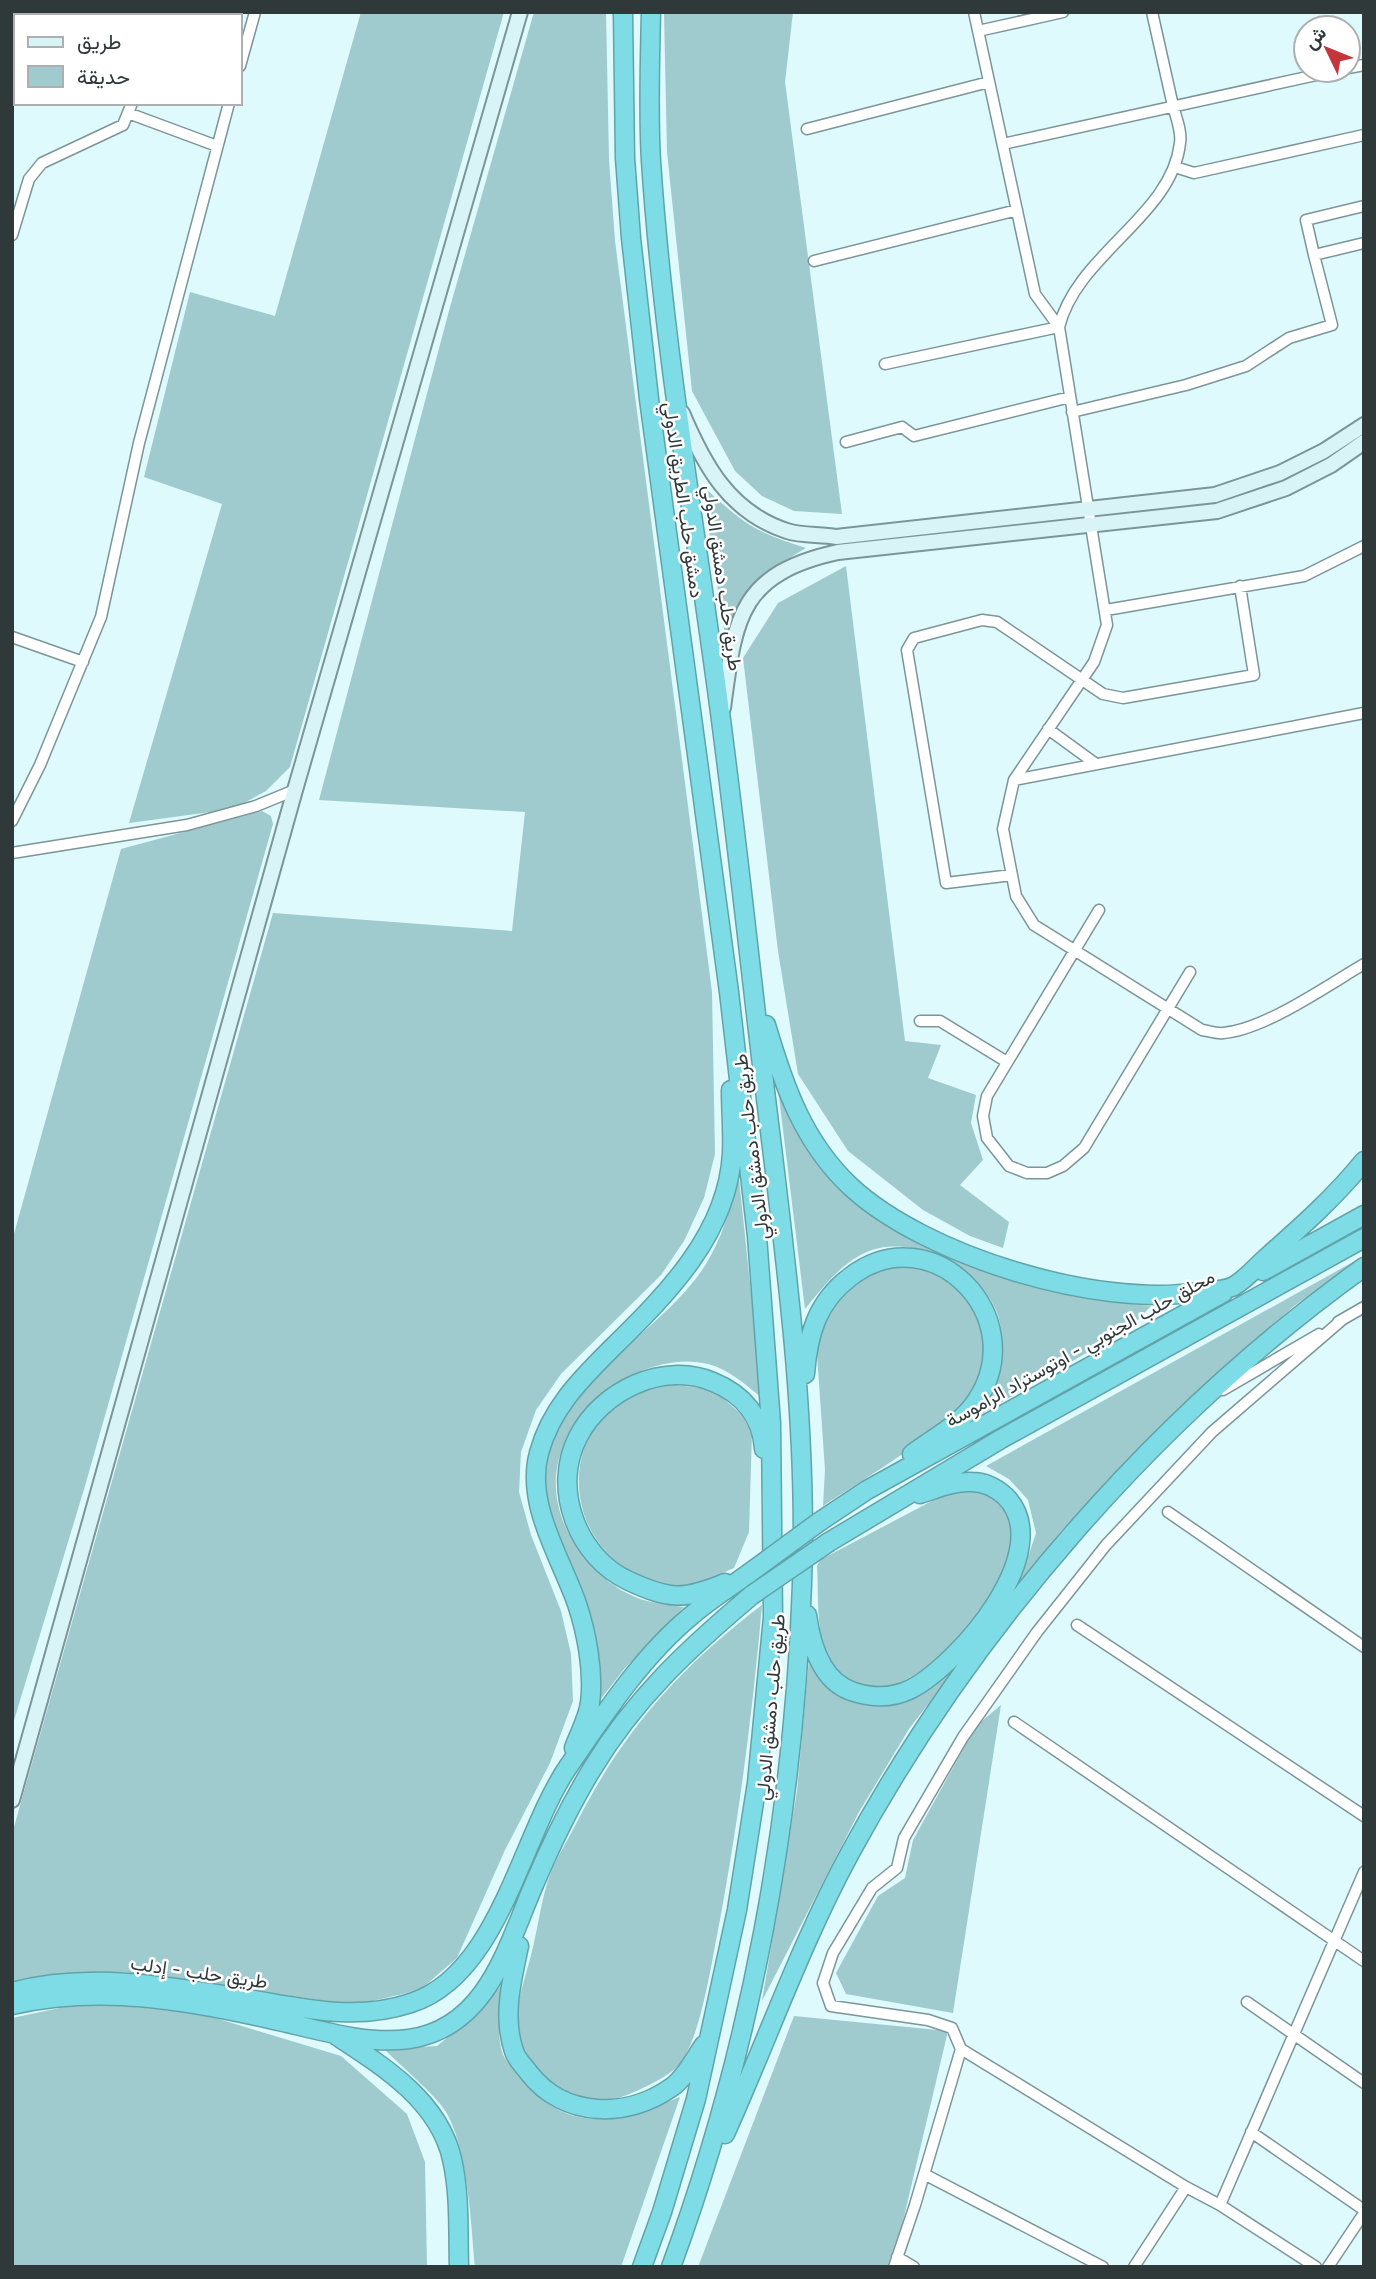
<svg xmlns="http://www.w3.org/2000/svg" width="1376" height="2279" viewBox="0 0 1376 2279" font-family="Inter,Vazirmatn,sans-serif">
	<style>
		.green { fill: #9fcace }
		.lines { fill: none; stroke-linecap: round; stroke-linejoin: round }
		.street-casing { stroke: #7c9598; stroke-width: 13 }
		.secondary-casing { stroke: #7c9598; stroke-width: 18 }
		.highway-casing { stroke: #62a3a9; stroke-width: 21 }
		.street { stroke: #fff; stroke-width: 10 }
		.secondary { stroke: #d8f4f7; stroke-width: 14 }
		.highway { stroke: #7ddce5; stroke-width: 18 }
		.highway-bridge-casing { stroke: #62a3a9; stroke-width: 21; stroke-linecap: butt }
		.highway-bridge { stroke: #7ddce5; stroke-width: 18 }
		.labels { text-anchor: middle; stroke-width: 5; stroke-linejoin: round; paint-order: stroke }
		.street-label { font-size: 19px; fill: #2f393a; stroke: #fff }
	</style>
	<rect width="100%" height="100%" fill="#defafc"/>
	<path class="green" d="M 361,12 L 504,12 L 290,767 L 266,791 L 233,809 L 129,823 L 222,504 L 144,477 L 190,292 L 275,316 Z
		M 534,12 L 606,12 L 609,160 L 615,241 L 712,992 L 715,1154 L 704,1198 L 684,1241 L 661,1275 L 561,1374 L 536,1410 L 521,1452 L 519,1492 L 531,1535 L 561,1611 L 571,1654 L 573,1701 L 550,1763 L 505,1850 L 457,1958 L 420,1990 L 355,2005 L 122,1972 L 12,1982 L 12,1834 L 273,913 L 512,931 L 525,812 L 319,800 L 450,307 Z
		M 664,12 L 793,12 L 785,82 L 842,514 L 794,511 L 762,496 L 735,471 L 692,391 L 667,152 Z
		M 1364,431 L 1364,436 L 1284,483 L 1217,505 L 1106,518 L 1215,501 Z
		M 702,485 C 740,521 755,533 806,548 C 767,571 742,591 725,636 Z
		M 846,566 L 905,1041 L 941,1045 L 928,1078 L 976,1095 L 971,1123 L 983,1160 L 960,1185 L 1009,1222 L 1003,1248 L 970,1236 L 923,1210 L 848,1151 L 798,1074 L 778,951 L 743,658 L 778,603 Z
		M 262,811 L 271,816 L 273,824 L 85,1486 L 12,1727 L 12,1241 L 121,849 Z
		M 778,1089 C 791,1116 802,1146 821,1169 C 866,1227 1001,1282 1071,1296 C 1098,1301 1125,1303 1151,1306 L 1131,1327 L 978,1416 C 994,1386 1005,1366 1001,1330 C 996,1275 919,1232 869,1251 C 842,1262 823,1287 805,1309 Z
		M 738,1169 L 762,1398 C 746,1385 728,1369 708,1364 C 643,1348 562,1410 556,1476 C 552,1530 596,1587 647,1601 C 659,1604 672,1605 684,1607 L 625,1668 L 600,1700 C 599,1668 597,1637 587,1605 C 571,1557 535,1512 545,1459 C 560,1374 672,1330 711,1255 C 726,1228 733,1199 738,1169 Z
		M 1362,1257 L 1294,1306 L 1214,1378 L 1124,1464 L 1061,1531 L 909,1729 L 859,1812 L 762,2001 L 797,1791 L 809,1659 L 827,1681 L 881,1703 L 923,1693 L 955,1664 L 989,1623 L 1025,1566 L 1036,1533 L 1028,1500 L 1009,1479 L 986,1466 Z
		M 913,1263 C 939,1269 968,1287 977,1314 C 984,1335 986,1363 978,1383 C 962,1423 861,1480 823,1506 L 825,1470 L 816,1340 L 828,1309 L 854,1283 L 877,1270 Z
		M 669,1384 L 700,1388 L 723,1398 L 742,1415 L 752,1433 L 749,1532 L 734,1568 C 719,1574 701,1585 684,1587 C 668,1588 652,1581 638,1575 C 559,1538 558,1421 642,1389 C 650,1387 660,1386 669,1384 Z
		M 974,1488 C 994,1498 1016,1513 1014,1538 C 1009,1597 881,1753 830,1660 C 815,1635 819,1595 817,1566 L 820,1560 L 947,1493 Z
		M 762,1605 C 752,1720 737,1833 715,1946 C 709,1977 699,2040 679,2065 C 668,2078 617,2103 600,2101 C 559,2095 512,2062 517,2016 C 519,1993 528,1969 533,1947 C 539,1922 542,1895 551,1872 C 558,1855 568,1840 576,1824 C 623,1731 679,1668 762,1605 Z
		M 1001,1705 L 953,2013 L 846,1994 L 836,1973 L 878,1896 L 905,1878 L 913,1840 L 976,1726 Z
		M 503,1983 C 501,2004 496,2031 502,2052 C 505,2062 518,2073 525,2082 C 570,2137 623,2120 680,2097 L 621,2267 L 475,2267 C 471,2225 468,2138 441,2105 C 424,2085 402,2067 384,2049 L 437,2046 L 479,2012 Z
		M 88,2002 L 202,2014 L 341,2056 L 407,2114 L 425,2162 L 427,2267 L 12,2267 L 12,2018 Z
		M 794,2016 L 948,2031 L 902,2225 L 887,2267 L 698,2267 Z"/>
	<g class="lines">
		<defs>
			<path id="street" d="M 1152,12 C 1159,44 1166,75 1173,106 C 1176,117 1182,132 1180,143 C 1172,216 1077,254 1059,327 L 1107,625 L 1094,662 L 1014,780 L 1003,829 L 1016,896 L 1034,925 L 1202,1030 C 1209,1031 1217,1034 1223,1033 C 1264,1030 1328,985 1364,964
				M 12,14 L 16,17
				M 978,31 L 1063,12
				M 240,66 L 255,12
				M 1348,68 L 1364,65
				M 128,113 L 217,146
				M 807,129 L 989,82
				M 1003,144 L 1339,70
				M 1175,167 L 1194,173 L 1364,135
				M 1364,206 L 1306,220 L 1314,255 L 1364,243
				M 12,235 L 29,179 L 42,163 L 123,125 L 132,103
				M 814,261 L 1017,210
				M 885,364 L 1059,327 L 1035,294 L 974,12
				M 1072,412 L 1186,385 L 1246,366 L 1289,338 L 1332,325 L 1314,255
				M 846,442 L 902,427 L 914,436 L 1070,397
				M 1106,610 L 1304,576 L 1364,546
				M 12,637 L 83,662
				M 1048,729 L 1096,764
				M 1014,780 L 1364,713
				M 12,821 L 40,765 L 101,617 L 139,443 L 229,103
				M 12,853 L 187,825 L 256,806 L 295,790
				M 1012,875 L 946,883 L 907,650 L 914,638 L 982,620 L 997,622 L 1103,694 L 1123,698 L 1254,675 L 1240,586
				M 1099,910 L 987,1096 L 983,1116 L 987,1138 L 1009,1166 L 1027,1173 L 1047,1173 L 1063,1166 L 1084,1148 L 1190,972
				M 920,1021 L 940,1021 L 1007,1062
				M 1338,1322 L 1364,1307
				M 1223,1390 L 1319,1334
				M 1168,1512 L 1364,1647
				M 1077,1625 L 1364,1816
				M 1014,1722 L 1364,1961
				M 1247,2002 L 1364,2083
				M 961,2049 L 1186,2187
				M 1251,2132 L 1364,2210
				M 924,2174 L 1103,2267
				M 1220,2205 L 1316,2267
				M 897,2257 L 914,2267
				M 894,2267 L 915,2205 L 961,2049 L 952,2028 L 928,2020 L 831,2006 L 823,1983 L 833,1953 L 872,1888 L 897,1868 L 904,1838 L 963,1737 L 1037,1632 L 1106,1545 L 1212,1432 L 1343,1319
				M 1134,2267 L 1186,2187 L 1220,2205 L 1364,1872
				M 1328,2267 L 1364,2213"/>
			<path id="secondary" d="M 682,413 C 704,465 729,512 787,531 C 802,536 821,534 836,537 L 1215,495 L 1280,473 L 1324,451 L 1364,425
				M 723,708 C 735,619 738,574 838,552 L 1217,511 L 1286,488 L 1331,465 L 1364,442
				M 12,1800 L 295,790 L 520,12"/>
			<path id="highway" d="M 623,12 L 625,158 L 631,238 L 649,399 L 729,992 L 757,1236 L 771,1423 L 773,1617 L 757,1783 L 737,1910 L 696,2099 L 662,2212 L 642,2267
				M 651,12 C 650,62 648,112 651,161 C 662,329 690,495 713,661 C 733,801 747,941 764,1082 C 784,1248 808,1416 802,1584 C 794,1815 751,2050 671,2267
				M 766,1025 C 784,1086 803,1142 851,1187 C 926,1256 1097,1308 1198,1292 C 1208,1291 1225,1291 1234,1286 C 1246,1279 1256,1267 1266,1258 C 1301,1227 1335,1197 1364,1161
				M 1263,1271 L 1364,1215
				M 805,1374 C 808,1334 817,1302 850,1277 C 932,1214 1032,1317 977,1400 C 963,1423 933,1438 912,1454
				M 819,1522 L 867,1490 L 1223,1293
				M 829,1542 L 1001,1439 L 1364,1238
				M 725,1583 C 684,1600 670,1600 629,1581 C 578,1558 551,1489 578,1437 C 602,1390 664,1361 713,1382 C 743,1394 762,1417 764,1449
				M 807,1615 C 811,1645 821,1682 854,1692 C 873,1698 893,1698 911,1689 C 959,1664 1059,1549 1005,1496 C 996,1488 984,1482 972,1482 C 954,1481 936,1489 920,1494
				M 574,1748 C 579,1734 588,1718 590,1703 C 594,1673 587,1634 577,1604 C 561,1558 525,1504 539,1453 C 551,1408 581,1379 613,1347 C 667,1294 728,1233 732,1153 C 733,1132 731,1111 731,1090
				M 519,1946 C 512,1980 502,2016 514,2051 C 516,2059 524,2066 529,2073 C 564,2118 627,2119 672,2087 C 685,2078 695,2058 704,2045
				M 12,1992 C 92,1971 174,1987 254,2000 C 307,2009 357,2021 411,2003 C 499,1975 521,1836 568,1767 C 604,1714 643,1655 692,1615 C 709,1600 729,1588 748,1574
				M 12,2005 C 101,1985 187,2000 274,2020 C 316,2029 365,2045 409,2039 C 487,2028 507,1947 533,1887 C 550,1847 569,1807 592,1769 C 635,1698 689,1648 752,1595
				M 337,2036 C 383,2066 439,2101 452,2159 C 460,2194 458,2231 459,2267
				M 725,2134 C 767,2041 801,1943 850,1853 C 972,1628 1156,1416 1364,1267"/>
		</defs>
		<use href="#street" class="street-casing"/>
		<use href="#secondary" class="secondary-casing"/>
		<use href="#highway" class="highway-casing"/>
		<use href="#street" class="street"/>
		<use href="#secondary" class="secondary"/>
		<use href="#highway" class="highway"/>
		<defs>
			<path id="highway-bridge" d="M 748,1574 L 819,1522
				M 752,1595 L 829,1542"/>
		</defs>
		<use href="#highway-bridge" class="highway-bridge-casing"/>
		<use href="#highway-bridge" class="highway-bridge"/>
	</g>
	<g class="labels">
		<g class="street-label">
			<text transform="translate(684 500) rotate(82)" y="7">دمشق حلب الطريق الدولي</text>
			<text transform="translate(723 578) rotate(82)" y="7">طريق حلب دمشق الدولي</text>
			<text transform="translate(751 1147) rotate(-97)" y="7">طريق حلب دمشق الدولي</text>
			<text transform="translate(1080 1348) rotate(-29)" y="7">محلق حلب الجنوبي - اوتوستراد الراموسة</text>
			<text transform="translate(770 1707) rotate(-85)" y="7">طريق حلب دمشق الدولي</text>
			<text transform="translate(199 1972) rotate(8)" y="7">طريق حلب - إدلب</text>
		</g>
	</g>
	<rect width="1376" height="2279" fill="none" stroke="#2f393a" stroke-width="28"/>
	<rect x="14" y="14" width="228" height="91" fill="#ffffff" stroke="#acb0b0" stroke-width="2"/>
	<rect x="28" y="37" width="35" height="10" fill="#d8f4f7" stroke="#acb0b0" stroke-width="2"/>
	<text x="77" y="49" font-size="21" fill="#2f393a">طريق</text>
	<rect x="28" y="66" width="35" height="21" fill="#9fcace" stroke="#acb0b0" stroke-width="2"/>
	<text x="77" y="84" font-size="21" fill="#2f393a">حديقة</text>
	<g transform="translate(1327 49) rotate(313)"><circle r="33" fill="#ffffff" stroke="#acb0b0" stroke-width="2"/>
	<path d="M0-5L12 26L0 18L-12 26Z" fill="#c5353c"/>
	<text y="-10" font-size="19" font-weight="bold" text-anchor="middle" fill="#2f393a">ش</text>
	</g>
</svg>
